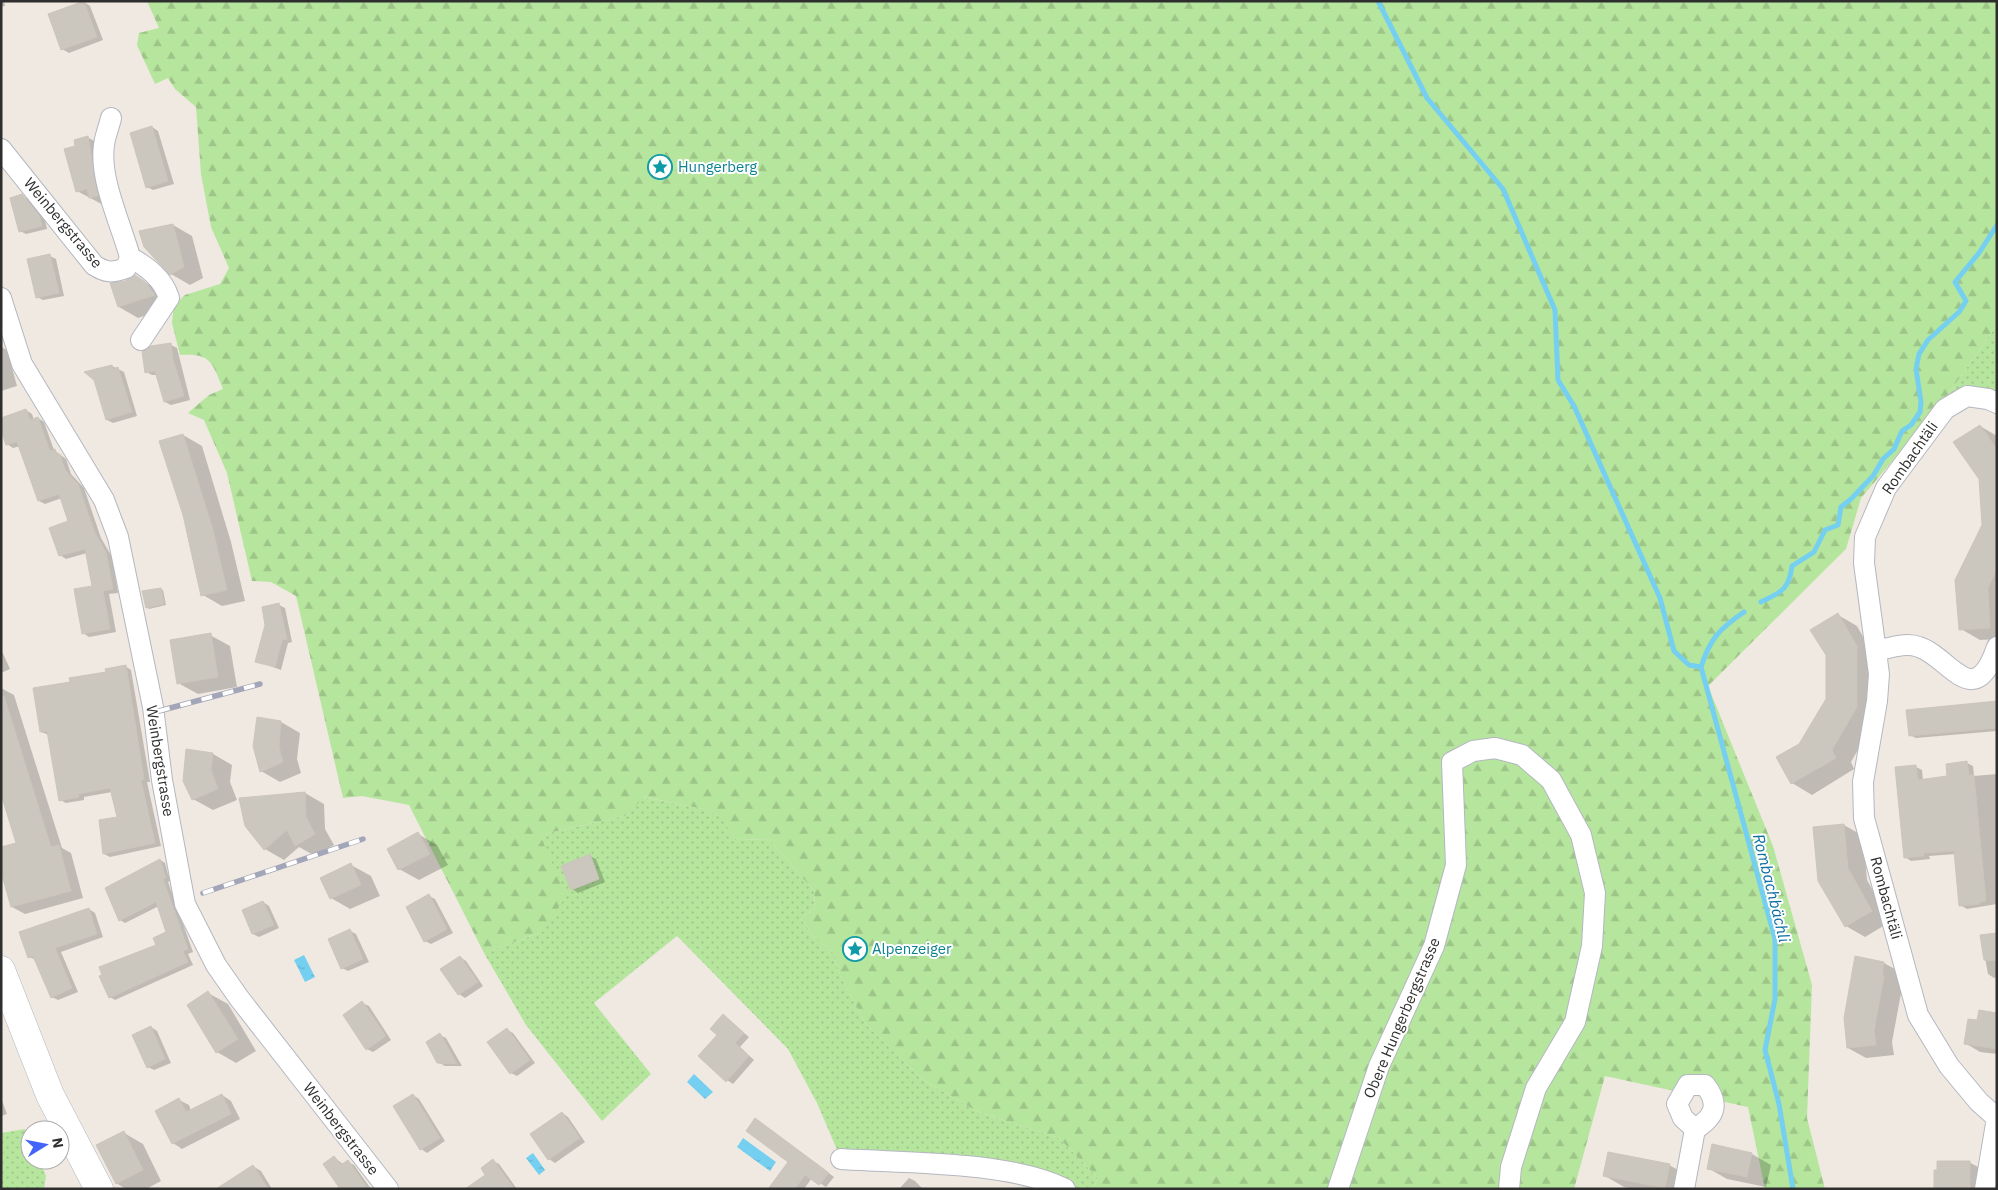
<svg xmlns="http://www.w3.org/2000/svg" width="1998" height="1190" viewBox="0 0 1998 1190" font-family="'IBM Plex Sans',sans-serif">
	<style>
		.grass { fill: url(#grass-dots) }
		.forest { fill: url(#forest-firs) }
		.water { fill: url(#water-ripples) }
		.shadow { fill: #0003 }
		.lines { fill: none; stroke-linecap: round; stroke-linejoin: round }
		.stream { stroke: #75cff0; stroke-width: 5 }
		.building { fill: #cbc7bf; stroke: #cbc5ba }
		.minor-casing { stroke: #b4b7c1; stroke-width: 22 }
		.secondary-casing { stroke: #b4b7c1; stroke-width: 29 }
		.minor { stroke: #fff; stroke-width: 20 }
		.secondary { stroke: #fff; stroke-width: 28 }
		.rail-casing { stroke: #a3a6b8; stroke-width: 5.5 }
		.rail { stroke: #fff; stroke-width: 4; stroke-dasharray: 11; stroke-linecap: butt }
		.labels { text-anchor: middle; stroke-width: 4; stroke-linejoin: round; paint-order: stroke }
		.culture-label { font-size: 15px; fill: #0d838f; stroke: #fff; text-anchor: start }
		.street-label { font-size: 15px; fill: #2e2e2e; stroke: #fff }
		.water-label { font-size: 16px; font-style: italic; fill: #0d6fa3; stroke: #fff }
	</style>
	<defs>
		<pattern id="grass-dots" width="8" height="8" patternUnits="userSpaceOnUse" patternTransform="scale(1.25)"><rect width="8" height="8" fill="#b6e59e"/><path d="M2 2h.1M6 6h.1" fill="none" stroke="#9dc588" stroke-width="1.8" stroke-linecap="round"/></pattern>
		<pattern id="forest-firs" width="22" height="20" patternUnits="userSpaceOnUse" patternTransform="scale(1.25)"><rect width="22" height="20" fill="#b6e59e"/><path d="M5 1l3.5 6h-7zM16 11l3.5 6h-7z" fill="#9dc588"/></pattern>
		<pattern id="water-ripples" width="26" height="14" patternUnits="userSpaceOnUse" patternTransform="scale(1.25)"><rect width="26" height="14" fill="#75cff0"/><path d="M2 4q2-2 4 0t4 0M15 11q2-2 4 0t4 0" fill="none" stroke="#66b2ce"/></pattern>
	</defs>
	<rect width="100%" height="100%" fill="#efe9e1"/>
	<path class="grass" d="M 1997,325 L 1997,403 L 1944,400 Z
		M 643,797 L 703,809 L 722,817 L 735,840 L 769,839 L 814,891 L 815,908 L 801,919 L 814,937 L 833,953 L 840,975 L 865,1023 L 922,1079 L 976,1111 L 1059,1138 L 1098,1178 L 1093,1189 L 1065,1189 L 1059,1186 L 841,1159 L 817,1103 L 788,1049 L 677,936 L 594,1003 L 651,1074 L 602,1121 L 526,1025 L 484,953 L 542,932 L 540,835 L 628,815 Z
		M 25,1129 L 30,1140 L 30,1160 L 39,1160 L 46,1176 L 44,1189 L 1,1189 L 1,1133 Z"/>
	<path class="forest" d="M 147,1 L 1997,1 L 1997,325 L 1944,400 L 1861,498 L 1846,549 L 1708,686 L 1773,846 L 1812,985 L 1807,1118 L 1825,1189 L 1765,1189 L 1748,1107 L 1605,1076 L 1574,1189 L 1093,1189 L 1098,1178 L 1059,1138 L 976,1111 L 922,1079 L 865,1023 L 840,975 L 833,953 L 814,937 L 801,919 L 815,908 L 814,891 L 769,839 L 735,840 L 721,817 L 703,809 L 644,797 L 628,815 L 540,835 L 566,896 L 542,932 L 484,953 L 409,805 L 362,796 L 343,798 L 296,596 L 271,582 L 252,581 L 227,473 L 204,420 L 188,413 L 209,395 L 223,389 C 212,362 211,353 180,355 L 172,323 L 174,305 L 185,295 L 220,284 L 229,268 L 211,227 L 201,174 L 196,107 L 175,89 L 168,78 L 155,84 L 137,45 L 139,33 L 159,28 Z"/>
	<path class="water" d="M 304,955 L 315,977 L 305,982 L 294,960 Z
		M 694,1074 L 713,1092 L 705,1099 L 687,1082 Z
		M 743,1138 L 776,1162 L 770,1171 L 737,1147 Z
		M 533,1153 L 545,1170 L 539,1175 L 526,1158 Z"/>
	<path class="shadow" d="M 1,1 L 4,1 L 5,6 L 1,7 Z
		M 84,2 L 90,6 L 103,40 L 69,53 L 62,49 Z
		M 152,127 L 158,131 L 174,184 L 153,190 L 147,187 Z
		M 87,137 L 107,148 L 109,208 L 77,191 L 77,147 Z
		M 22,196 L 28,199 L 45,220 L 47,229 L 26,234 L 20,231 Z
		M 173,225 L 192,236 L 203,278 L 190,285 L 171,274 Z
		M 50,256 L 56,259 L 64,296 L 43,300 L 37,297 Z
		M 135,277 L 155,288 L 173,306 L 138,318 L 119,307 L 126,282 Z
		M 171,345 L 177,348 L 190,400 L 171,405 L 165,402 L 157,375 L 152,375 L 146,372 Z
		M 1,347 L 7,350 L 17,386 L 1,391 Z
		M 112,366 L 124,372 L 137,416 L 113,423 L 107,420 Z
		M 26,410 L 32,414 L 34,420 L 38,418 L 44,422 L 54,450 L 66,459 L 71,474 L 84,488 L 101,538 L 112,557 L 118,593 L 109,594 L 116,632 L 89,637 L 83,633 L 94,587 L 87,553 L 66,559 L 60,555 L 69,522 L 62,498 L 45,504 L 39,501 L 20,446 L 13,448 L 7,444 Z
		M 1980,426 L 1997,436 L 1997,639 L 1980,640 L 1961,629 L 1984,525 Z
		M 183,435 L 202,446 L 231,542 L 245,601 L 222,606 L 203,595 Z
		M 160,589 L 163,590 L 166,605 L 149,609 L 147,607 Z
		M 279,605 L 285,608 L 292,642 L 288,643 L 281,670 L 257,661 Z
		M 1838,615 L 1857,626 L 1875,658 L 1876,718 L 1851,762 L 1854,769 L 1812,795 L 1792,783 L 1778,757 L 1800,744 L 1827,699 Z
		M 210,635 L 230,646 L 237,687 L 198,694 L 178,683 Z
		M 1,649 L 10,669 L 1,673 Z
		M 125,666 L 131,670 L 150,782 L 147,782 L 161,846 L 110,857 L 104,854 L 118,818 L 112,792 L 84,797 L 84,800 L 66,803 L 60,800 L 49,735 L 41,732 L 71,683 Z
		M 1,688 L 14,695 L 62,848 L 71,853 L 83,898 L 25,914 L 12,907 L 18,843 L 1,791 Z
		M 1997,702 L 1997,731 L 1916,738 L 1910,735 Z
		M 281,722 L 300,733 L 297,759 L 301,773 L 280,782 L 261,771 Z
		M 187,751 L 213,754 L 232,765 L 230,782 L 237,800 L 213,810 L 193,799 Z
		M 1967,763 L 1973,766 L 1974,776 L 1997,774 L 1997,904 L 1967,909 L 1960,905 L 1956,854 L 1929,856 L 1930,859 L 1911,861 L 1905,857 L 1916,767 L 1922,770 L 1923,780 L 1948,777 Z
		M 305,793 L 324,804 L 325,829 L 334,845 L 315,856 L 299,847 L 284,860 L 265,849 Z
		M 1844,825 L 1863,836 L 1867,880 L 1890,922 L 1865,937 L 1846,926 Z
		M 418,834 L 437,845 L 448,865 L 419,880 L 399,869 Z
		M 590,856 L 596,859 L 605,882 L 578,893 L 572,889 Z
		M 160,860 L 165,863 L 170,881 L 168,882 L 193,952 L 188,954 L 193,965 L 115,1000 L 110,997 L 168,933 L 159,906 L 125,923 L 120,920 Z
		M 351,865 L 371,876 L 380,896 L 350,909 L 331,898 Z
		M 429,896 L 435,899 L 453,933 L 431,944 L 425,941 Z
		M 263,902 L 269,906 L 279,928 L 259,937 L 253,934 Z
		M 89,909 L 95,913 L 103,937 L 61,952 L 78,992 L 58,1000 L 52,997 L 36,960 L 29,957 Z
		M 350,931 L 356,934 L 369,962 L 348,971 L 342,968 Z
		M 1997,934 L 1997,977 L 1994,978 L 1988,974 L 1981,936 Z
		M 460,957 L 466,961 L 483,986 L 465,998 L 459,994 Z
		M 1884,963 L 1902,973 L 1900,987 L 1902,988 L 1892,1042 L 1894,1055 L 1866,1058 L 1848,1048 Z
		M 208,993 L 228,1004 L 256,1051 L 236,1063 L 217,1052 Z
		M 362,1003 L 369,1006 L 391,1040 L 373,1052 L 367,1049 Z
		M 1997,1014 L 1997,1054 L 1980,1052 L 1965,1043 L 1978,1022 Z
		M 723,1016 L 749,1037 L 740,1047 L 754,1060 L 733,1084 L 727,1080 L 718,1035 Z
		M 151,1027 L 157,1031 L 171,1063 L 154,1070 L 148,1067 Z
		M 507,1030 L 513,1033 L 535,1063 L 517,1076 L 511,1073 Z
		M 440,1035 L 446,1038 L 462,1066 L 445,1066 L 438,1062 Z
		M 222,1095 L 231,1101 L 240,1119 L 182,1149 L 173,1143 L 179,1100 L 189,1105 L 191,1111 Z
		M 413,1095 L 419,1099 L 445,1141 L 427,1153 L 421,1149 Z
		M 1,1098 L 7,1114 L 1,1116 Z
		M 562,1113 L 568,1117 L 585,1142 L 555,1163 L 549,1159 Z
		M 761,1123 L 834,1177 L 826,1187 L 812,1178 L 804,1189 L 770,1189 L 789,1162 Z
		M 124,1133 L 143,1144 L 161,1181 L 146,1189 L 126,1189 L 116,1183 Z
		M 1752,1154 L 1771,1165 L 1766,1187 L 1727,1179 L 1708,1168 Z
		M 334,1157 L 344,1165 L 348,1162 L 354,1165 L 371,1189 L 342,1189 Z
		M 493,1161 L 499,1164 L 517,1189 L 479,1189 Z
		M 1969,1162 L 1989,1173 L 1989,1189 L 1936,1189 Z
		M 1669,1165 L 1689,1176 L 1686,1189 L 1634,1189 L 1624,1187 L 1605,1176 Z
		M 253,1166 L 261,1171 L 272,1189 L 218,1189 Z
		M 909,1178 L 915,1181 L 923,1189 L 899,1189 Z"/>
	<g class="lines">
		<path class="stream" d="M 1378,1 L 1427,98 L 1503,189 L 1555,310 L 1558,380 L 1574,406 L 1660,598 L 1674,651 L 1689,665 L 1701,667
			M 1761,602 C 1781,592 1789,590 1792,566 L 1814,552 L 1825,530 L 1838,525 L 1841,507 L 1851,499 L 1873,476 L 1883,459 L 1894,449 L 1902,431 L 1911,425 L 1920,412 L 1921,402 L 1916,369 L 1919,354 L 1928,340 L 1959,312 L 1966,301 L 1955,282 L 1979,253 L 1997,225
			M 1744,612 C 1719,629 1710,639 1701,667 L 1775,939 L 1775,999 L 1765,1050 L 1779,1104 L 1793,1189"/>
	</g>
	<path class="building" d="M 84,1 L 97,37 L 61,50 L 48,14 Z
		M 152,126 L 168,181 L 146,188 L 130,133 Z
		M 88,136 L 98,196 L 89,198 L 87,189 L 76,192 L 64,149 L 75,146 L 74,140 Z
		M 22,194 L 39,215 L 42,226 L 19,232 L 10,198 Z
		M 173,224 L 184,267 L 170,275 L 144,247 L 139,231 Z
		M 50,254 L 59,293 L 36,298 L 27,259 Z
		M 135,275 L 145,282 L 155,295 L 118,307 L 110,283 L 125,281 Z
		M 171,343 L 173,359 L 184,396 L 164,402 L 155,371 L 145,373 L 142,351 L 151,346 Z
		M 112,365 L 113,369 L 118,367 L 132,412 L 106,420 L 94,380 L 84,372 Z
		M 26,409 L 30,420 L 38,417 L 50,451 L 55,449 L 57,455 L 60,454 L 65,470 L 78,484 L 95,533 L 106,552 L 113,589 L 103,591 L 110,629 L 82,634 L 74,589 L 92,586 L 85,549 L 59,556 L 49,528 L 68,521 L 59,494 L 38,501 L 17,442 L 6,445 L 1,430 L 1,418 Z
		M 1980,425 L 1997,449 L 1997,569 L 1988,588 L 1990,628 L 1959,630 L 1955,580 L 1982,525 L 1979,479 L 1953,442 Z
		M 183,434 L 213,530 L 227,590 L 201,596 L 183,515 L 159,441 Z
		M 161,588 L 164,604 L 146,608 L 142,591 Z
		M 279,603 L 287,639 L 282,640 L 275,667 L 255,662 L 265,625 L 262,607 Z
		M 1838,613 L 1857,646 L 1857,707 L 1832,750 L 1836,758 L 1791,784 L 1776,757 L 1799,744 L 1826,699 L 1826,655 L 1810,630 Z
		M 211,633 L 218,677 L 177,684 L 170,640 Z
		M 126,665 L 144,779 L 141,780 L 155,843 L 103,854 L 99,820 L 117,817 L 110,788 L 78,794 L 79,797 L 59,801 L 47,731 L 40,732 L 33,688 L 70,682 L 69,678 L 106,672 L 105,669 Z
		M 1,696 L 4,696 L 51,847 L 59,845 L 71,891 L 11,907 L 1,872 L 1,847 L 16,843 L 1,794 Z
		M 1997,701 L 1997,728 L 1909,736 L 1906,710 Z
		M 257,717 L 281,721 L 279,747 L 283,762 L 260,772 L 253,746 Z
		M 186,749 L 213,753 L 211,770 L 218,789 L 192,800 L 183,781 Z
		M 1967,761 L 1969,775 L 1974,775 L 1986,901 L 1980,902 L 1980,904 L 1959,906 L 1954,851 L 1923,853 L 1924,856 L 1904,858 L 1895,767 L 1916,765 L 1918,780 L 1947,776 L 1946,764 Z
		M 305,792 L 306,817 L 315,834 L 295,846 L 287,830 L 264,850 L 245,826 L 239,798 Z
		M 1844,824 L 1848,868 L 1872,911 L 1845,927 L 1818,881 L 1813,827 Z
		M 418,832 L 430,854 L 398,870 L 387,849 Z
		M 590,854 L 599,879 L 571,890 L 561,866 Z
		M 160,859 L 166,878 L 163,879 L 188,949 L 183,951 L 188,962 L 109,998 L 99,976 L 102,975 L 99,967 L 156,945 L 153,938 L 166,932 L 156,902 L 119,921 L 105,888 Z
		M 351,863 L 361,885 L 330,899 L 320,878 Z
		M 429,894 L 447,929 L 424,942 L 406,907 Z
		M 263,901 L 274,925 L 252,934 L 242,910 Z
		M 89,908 L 97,934 L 55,948 L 72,988 L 51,998 L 33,956 L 28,958 L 19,932 Z
		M 350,929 L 363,959 L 341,969 L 328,939 Z
		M 1997,933 L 1997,961 L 1984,960 L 1980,935 Z
		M 460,956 L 478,982 L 458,995 L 440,969 Z
		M 1855,956 L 1884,962 L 1882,976 L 1884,976 L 1874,1031 L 1876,1045 L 1847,1048 L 1844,1018 Z
		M 208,991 L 238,1039 L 216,1053 L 187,1005 Z
		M 362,1001 L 386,1036 L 366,1050 L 343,1015 Z
		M 1979,1010 L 1997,1013 L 1997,1049 L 1964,1044 L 1968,1019 L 1977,1020 Z
		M 723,1014 L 744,1033 L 735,1043 L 749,1056 L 726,1082 L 698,1056 L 717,1035 L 710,1029 Z
		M 151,1026 L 165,1059 L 147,1068 L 132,1035 Z
		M 507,1028 L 530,1060 L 510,1074 L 487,1042 Z
		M 440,1033 L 457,1064 L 437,1063 L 426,1042 Z
		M 222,1094 L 231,1114 L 172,1144 L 155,1111 L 179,1098 L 186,1112 Z
		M 413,1094 L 440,1138 L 420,1150 L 393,1106 Z
		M 562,1112 L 580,1138 L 548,1160 L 530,1134 Z
		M 755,1118 L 829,1173 L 819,1185 L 805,1175 L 795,1189 L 768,1189 L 788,1162 L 746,1131 Z
		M 124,1131 L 143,1170 L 116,1184 L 96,1145 Z
		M 1712,1144 L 1752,1153 L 1747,1177 L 1707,1169 Z
		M 1608,1152 L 1670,1164 L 1665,1188 L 1603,1176 Z
		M 334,1156 L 341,1165 L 348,1160 L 368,1189 L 340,1189 L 323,1164 Z
		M 493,1159 L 514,1189 L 465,1189 L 485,1175 L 481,1168 Z
		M 1937,1161 L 1970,1161 L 1970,1188 L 1934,1189 L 1934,1170 L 1937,1170 Z
		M 253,1165 L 268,1189 L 216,1189 Z"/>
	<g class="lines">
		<defs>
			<path id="minor" d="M 1,149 L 94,265 C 106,273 113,273 126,268 L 130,257 C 121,224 99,179 104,145 C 105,136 109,127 111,118
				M 130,257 C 147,267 163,278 169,298 L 141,340
				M 1,298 L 22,364 L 104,500 L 118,537 L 153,707 L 162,780 L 185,904 L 216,965 L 239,998 L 388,1189
				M 1876,651 C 1890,648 1905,642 1919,647 C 1950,657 1974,714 1997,647
				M 1997,1118 L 1979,1102 L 1949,1066 L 1918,1015 L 1864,818 L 1863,782 L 1877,701 L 1879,674 L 1864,563 L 1865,537 L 1886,488 L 1945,409 L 1967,396 L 1988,399 L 1997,403
				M 841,1159 C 904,1163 1010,1161 1065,1189
				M 1338,1189 L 1379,1066 L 1434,946 L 1456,865 L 1452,762 L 1473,751 L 1495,748 L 1522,755 L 1551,780 L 1581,835 L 1595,893 L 1592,946 L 1575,1022 L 1536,1088 L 1511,1167 L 1509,1189
				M 1684,1189 L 1695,1129 C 1715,1117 1720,1104 1705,1085 L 1688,1085 L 1677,1104 L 1683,1118 L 1695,1129
				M 1985,1189 L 1997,1118"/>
			<path id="secondary" d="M 1,970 L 50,1095 L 99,1189"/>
		</defs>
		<use href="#minor" class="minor-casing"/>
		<use href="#secondary" class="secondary-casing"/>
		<use href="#minor" class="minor"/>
		<use href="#secondary" class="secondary"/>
		<defs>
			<path id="rail" d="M 159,711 L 260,684
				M 203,893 L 363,839"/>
		</defs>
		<use href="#rail" class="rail-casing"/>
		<use href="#rail" class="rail"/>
	</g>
	<defs>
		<symbol id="sight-ring" viewBox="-11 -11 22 22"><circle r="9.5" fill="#fff" stroke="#0f9aa8" stroke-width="1.5"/><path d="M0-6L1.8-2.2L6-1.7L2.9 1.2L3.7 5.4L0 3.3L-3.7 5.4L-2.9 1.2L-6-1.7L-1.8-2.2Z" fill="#0f9aa8"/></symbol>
	</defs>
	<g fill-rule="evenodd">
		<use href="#sight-ring" x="646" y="153" width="28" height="28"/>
		<use href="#sight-ring" x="841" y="935" width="28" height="28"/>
	</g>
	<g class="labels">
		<g class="culture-label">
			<text x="678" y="172">Hungerberg</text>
			<text x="872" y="954">Alpenzeiger</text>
		</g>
		<g class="street-label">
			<text transform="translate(63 223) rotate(50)" y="5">Weinbergstrasse</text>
			<text transform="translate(1910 458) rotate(-55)" y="5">Rombachtäli</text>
			<text transform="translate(160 761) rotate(81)" y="5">Weinbergstrasse</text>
			<text transform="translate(1886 898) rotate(75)" y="5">Rombachtäli</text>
			<text transform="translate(1402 1018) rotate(-67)" y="5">Obere Hungerbergstrasse</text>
			<text transform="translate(341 1129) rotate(52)" y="5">Weinbergstrasse</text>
		</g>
		<g class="water-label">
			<text transform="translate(1772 888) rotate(76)" y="6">Rombachbächli</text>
		</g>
	</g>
	<rect width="1998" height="1190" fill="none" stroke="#2e2e2e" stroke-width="5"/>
	<g transform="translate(45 1145) rotate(80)"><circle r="24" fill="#ffffff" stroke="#ababab"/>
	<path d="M0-4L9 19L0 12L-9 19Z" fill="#4264fb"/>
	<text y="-8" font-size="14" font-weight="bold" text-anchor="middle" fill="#2e2e2e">N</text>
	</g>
</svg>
